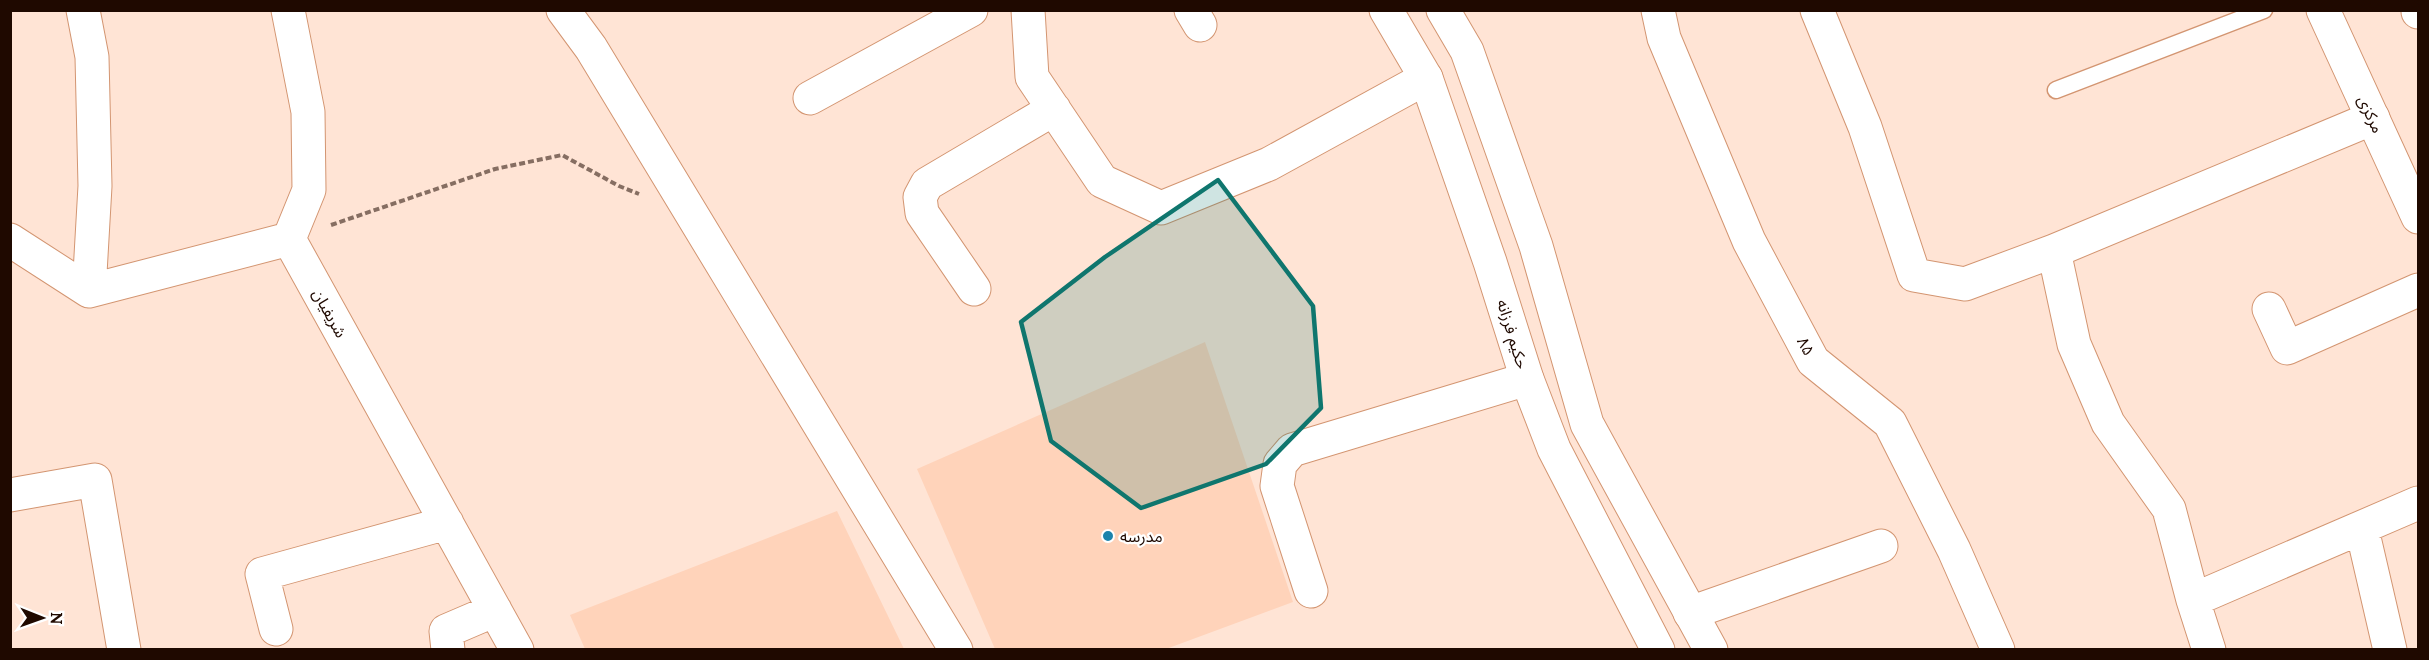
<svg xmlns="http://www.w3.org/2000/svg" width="2429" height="660" viewBox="0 0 2429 660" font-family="Lora,'Noto Sans Arabic',serif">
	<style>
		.built { fill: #ffd3ba }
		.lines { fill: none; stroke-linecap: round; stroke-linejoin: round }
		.lane-casing { stroke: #d39571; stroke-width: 19 }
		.street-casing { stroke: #d39571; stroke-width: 35 }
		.secondary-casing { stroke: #d39571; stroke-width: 35 }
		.path { stroke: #866e62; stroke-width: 4; stroke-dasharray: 6 3; stroke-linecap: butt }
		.lane { stroke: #fff; stroke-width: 16 }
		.street { stroke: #fff; stroke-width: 33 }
		.secondary { stroke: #fff; stroke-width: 33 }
		.marked { fill: #0f766e; fill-opacity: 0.2; stroke: #0f766e; stroke-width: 4.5; stroke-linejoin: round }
		.poi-dot { fill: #1c83ac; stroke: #fff; stroke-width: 2 }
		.labels { text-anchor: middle; stroke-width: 4.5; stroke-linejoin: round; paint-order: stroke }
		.street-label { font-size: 16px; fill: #1f0900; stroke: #fff }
		.poi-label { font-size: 16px; fill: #1f0900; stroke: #fff; text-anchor: start }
	</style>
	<rect width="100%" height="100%" fill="#ffe4d5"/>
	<path class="built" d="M 1205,342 L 1293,602 L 1166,649 L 995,649 L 917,469 Z
		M 837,511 L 904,649 L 585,649 L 570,615 Z"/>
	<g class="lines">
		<defs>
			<path id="lane" d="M 2056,90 L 2264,10"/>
			<path id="street" d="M 83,10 L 92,57 L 95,186 L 89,291
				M 288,10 L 308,112 L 309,190 L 289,239
				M 563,10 L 591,48 L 956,650
				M 1028,10 L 1032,77 L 1102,181 L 1161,208 L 1269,164 L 1426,78
				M 1191,10 L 1200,25
				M 1658,10 L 1664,38 L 1749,241 L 1813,361 L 1890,423 L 1954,550 L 1998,650
				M 1817,10 L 1865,127 L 1914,275 L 1965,284 L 2054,251 L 2373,118
				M 810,98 L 971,10
				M 10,240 L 89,291 L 289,239 L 517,650
				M 2054,251 L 2074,344 L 2108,423 L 2169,509 L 2193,600 L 2209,650
				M 974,289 L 922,213 L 920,197 L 927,184 L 1054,109
				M 2269,309 L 2287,348 L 2418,290
				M 10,495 L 95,480 L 124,650
				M 2362,529 L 2390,650
				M 1311,591 L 1277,486 L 1280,464 L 1292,450 L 1527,379
				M 2193,600 L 2418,503
				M 1690,613 L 1881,546
				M 276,629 L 262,574 L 447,523
				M 448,650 L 446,631 L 495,610"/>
			<path id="secondary" d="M 1386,10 L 1426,78 L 1490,262 L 1527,379 L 1554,449 L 1658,650
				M 1443,10 L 1467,51 L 1536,246 L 1587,424 L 1711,650
				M 2323,10 L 2418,217
				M 2418,10 L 2418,12"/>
		</defs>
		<use href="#lane" class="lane-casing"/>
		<use href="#street" class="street-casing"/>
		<use href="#secondary" class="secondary-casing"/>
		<path class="path" d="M 331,225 L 495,169 L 562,155 L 619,186 L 639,194"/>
		<use href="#lane" class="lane"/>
		<use href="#street" class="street"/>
		<use href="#secondary" class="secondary"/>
	</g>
	<path class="marked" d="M 1218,180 L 1313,306 L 1321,408 L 1266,464 L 1141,508 L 1051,441 L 1021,322 L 1105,257 Z"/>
	<circle class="poi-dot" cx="1108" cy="536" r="6"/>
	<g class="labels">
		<g class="street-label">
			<text transform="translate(2371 114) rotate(65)" y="6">مرکزی</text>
			<text transform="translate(330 313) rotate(61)" y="6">شریفیان</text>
			<text transform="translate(1513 334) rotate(73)" y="6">حکیم فرزانه</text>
			<text transform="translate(1806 346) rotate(62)" y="6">۸۵</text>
		</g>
		<g class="poi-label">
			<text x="1120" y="542">مدرسه</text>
		</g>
	</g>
	<rect width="2429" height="660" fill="none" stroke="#1f0900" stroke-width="24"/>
	<g transform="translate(42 618) rotate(91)" stroke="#ffffff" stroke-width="4.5" paint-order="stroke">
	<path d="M0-4.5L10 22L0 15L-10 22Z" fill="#1f0900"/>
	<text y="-9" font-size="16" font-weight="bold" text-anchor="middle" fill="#1f0900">N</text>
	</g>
</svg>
